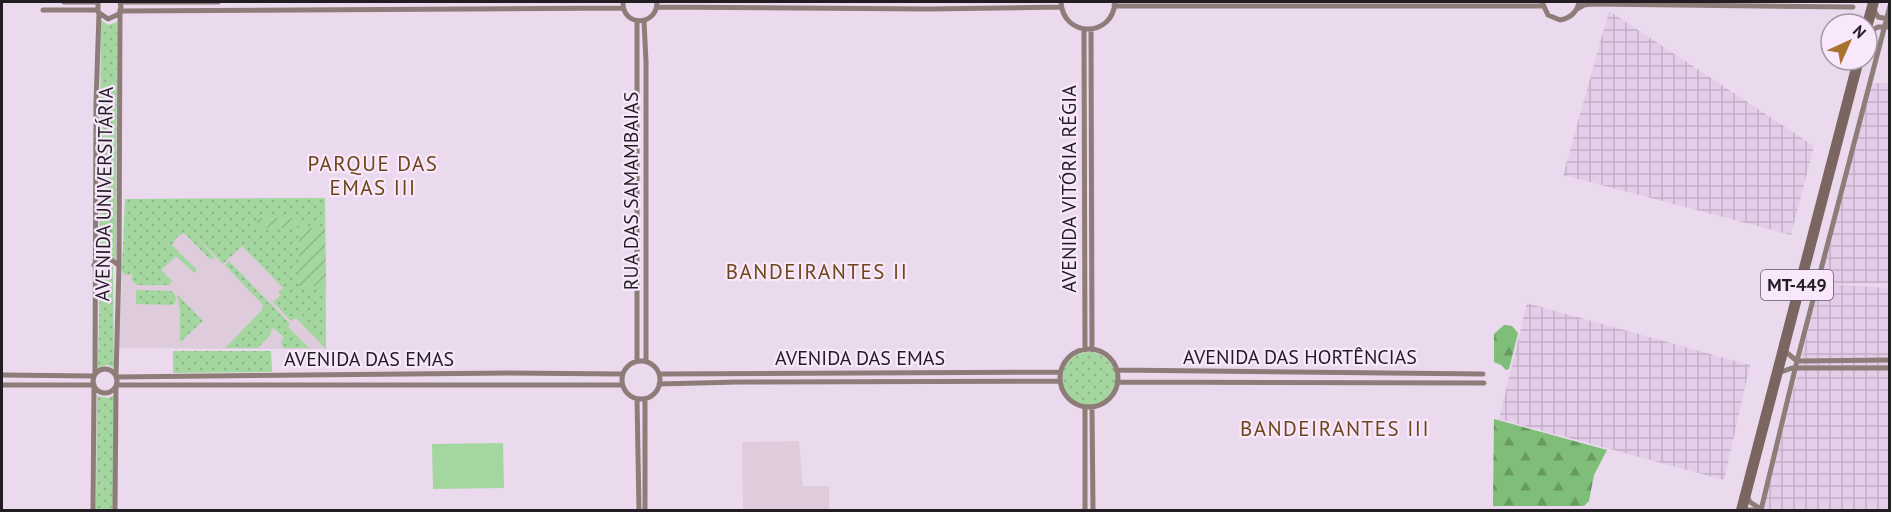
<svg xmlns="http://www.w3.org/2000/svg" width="1891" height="512" viewBox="0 0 1891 512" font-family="'PT Sans',sans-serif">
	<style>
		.industrial { fill: url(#industrial-grid) }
		.education { fill: #deccdc }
		.grass { fill: url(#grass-dots) }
		.forest { fill: url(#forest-firs) }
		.garden { fill: url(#garden-furrows) }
		.pitch { fill: #a4d69f }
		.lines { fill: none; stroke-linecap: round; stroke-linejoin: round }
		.secondary { stroke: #8e7c79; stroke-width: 5 }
		.primary { stroke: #7a6561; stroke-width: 6 }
		.labels { text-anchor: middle; stroke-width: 4.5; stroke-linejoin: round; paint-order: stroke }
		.shield { fill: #f9e7fc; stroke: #625964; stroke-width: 1.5 }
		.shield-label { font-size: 18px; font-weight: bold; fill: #221c23 }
		.street-label { font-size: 20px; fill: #221c23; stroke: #f9e7fc }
		.neighbourhood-label { font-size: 21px; letter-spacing: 1.5px; fill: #6d4719; stroke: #f9e7fc }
	</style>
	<defs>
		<pattern id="industrial-grid" width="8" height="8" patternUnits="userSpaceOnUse" patternTransform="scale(1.5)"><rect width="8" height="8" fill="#e4cde8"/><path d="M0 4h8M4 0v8" fill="none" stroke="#c3afc7"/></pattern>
		<pattern id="grass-dots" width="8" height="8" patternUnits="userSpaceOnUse" patternTransform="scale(1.5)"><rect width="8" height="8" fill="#a4d69f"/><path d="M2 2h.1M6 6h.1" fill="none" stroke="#8db789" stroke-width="1.8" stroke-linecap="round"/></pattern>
		<pattern id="forest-firs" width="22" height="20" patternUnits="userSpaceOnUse" patternTransform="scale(1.5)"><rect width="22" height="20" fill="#7fbe78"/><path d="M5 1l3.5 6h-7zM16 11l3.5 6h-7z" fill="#689a62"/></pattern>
		<pattern id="garden-furrows" width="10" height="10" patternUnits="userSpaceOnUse" patternTransform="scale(1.5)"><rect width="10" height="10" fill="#a4d69f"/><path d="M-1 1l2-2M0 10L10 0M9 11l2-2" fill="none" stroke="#8db789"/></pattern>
	</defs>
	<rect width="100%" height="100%" fill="#ebdaee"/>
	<path class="industrial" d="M 1609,11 L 1814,146 L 1791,235 L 1563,175 Z
		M 1870,83 L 1889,83 L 1889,283 L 1828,284 L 1889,288 L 1889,510 L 1763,510 Z
		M 1527,303 L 1750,365 L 1724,480 L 1499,419 Z"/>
	<path class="education" d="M 325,198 L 326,349 L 119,348 L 125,199 Z
		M 799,441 L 803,486 L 829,486 L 829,510 L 743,510 L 742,442 Z"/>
	<path class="grass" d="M 101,20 L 108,25 L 117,22 L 116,260 L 111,257 L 99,258 Z
		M 325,198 L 326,349 L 296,318 L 291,321 L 273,302 L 281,295 L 278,293 L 283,288 L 242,246 L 223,264 L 191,231 L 214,257 L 211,260 L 184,233 L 177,237 L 172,245 L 197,270 L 194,273 L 176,256 L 161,270 L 172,281 L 170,285 L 136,285 L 132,280 L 132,272 L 129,275 L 124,274 L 122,271 L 125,199 Z
		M 229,261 L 290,324 L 288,327 L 309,348 L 283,348 L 281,342 L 284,338 L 274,328 L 270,332 L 271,334 L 258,348 L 225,348 L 262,310 L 263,305 L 225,265 Z
		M 109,263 L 113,267 L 114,368 L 108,365 L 98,368 L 100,266 Z
		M 136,290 L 172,291 L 175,294 L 176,301 L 173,305 L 136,304 Z
		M 177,294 L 203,321 L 180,342 L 180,310 Z
		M 173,351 L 271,351 L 272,372 L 173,373 Z
		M1062 379a27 27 0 1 1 54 0a27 27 0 1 1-54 0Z
		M 114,395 L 113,510 L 96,510 L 97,396 L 108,398 Z"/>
	<path class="forest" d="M 1504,325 L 1512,326 L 1518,333 L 1509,369 L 1506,370 L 1501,365 L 1494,362 L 1494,334 Z
		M 1494,419 L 1607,450 L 1594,475 L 1589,501 L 1584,506 L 1493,506 Z"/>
	<path class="garden" d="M 257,218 L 299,218 L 299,228 L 325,228 L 326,286 L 299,286 L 299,228 L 257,228 Z"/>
	<path class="pitch" d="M 503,443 L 504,488 L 433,489 L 432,444 Z"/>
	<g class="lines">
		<path class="secondary" d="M 64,2 L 98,2
			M 98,2 L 98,12 L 108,19 L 119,14 L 121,7 L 120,2
			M 120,2 L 218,2
			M 623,2 C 622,27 657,27 657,2
			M 1061,2 C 1063,38 1113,38 1115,2
			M 1542,2 L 1548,15 L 1560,20 C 1571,18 1577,12 1579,2
			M 1114,6 L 1542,6
			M 657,7 L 929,9 L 1061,7
			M 1577,9 L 1584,5 L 1592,4 L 1853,7
			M 43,10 L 97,10
			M 1874,10 L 1878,17 L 1888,19
			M 120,11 L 623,8
			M 644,21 L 646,62 L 646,361
			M 1084,29 L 1085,350
			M 1091,29 L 1092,350
			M 1868,32 L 1878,27 L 1890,27
			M 94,265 C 102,254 111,258 119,266
			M1060 378a29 29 0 1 1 58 0a29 29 0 1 1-58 0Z
			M 1786,352 L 1797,361
			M622 380a19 19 0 1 1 38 0a19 19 0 1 1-38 0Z
			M 637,361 L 637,21
			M 1797,361 L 1890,360
			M93 381a12 12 0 1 1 24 0a12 12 0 1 1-24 0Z
			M 1116,370 L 1483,374
			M 1781,372 L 1792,368 L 1890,368
			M 95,374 L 96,103 L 99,13
			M 659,374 L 1060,372
			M 2,375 L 94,376
			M 116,376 L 119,266 L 120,12
			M 116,377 L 508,373 L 622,374
			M 1117,382 L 1484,383
			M 659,384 L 738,382 L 1060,381
			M 2,385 L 94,385
			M 117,385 L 622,385
			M 637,399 L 639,510
			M 645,399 L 645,510
			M 1092,407 L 1093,510
			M 1748,498 L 1750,502 L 1761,509
			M 93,510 L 94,387
			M 115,510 L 116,386
			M 1085,510 L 1085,407
			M 1747,510 L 1760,509
			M 1761,510 L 1797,361 L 1890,6"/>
		<path class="primary" d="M 1865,24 L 1871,2
			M 1867,36 L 1876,2
			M 1739,510 L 1856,60
			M 1744,510 L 1861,60"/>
	</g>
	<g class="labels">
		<rect class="shield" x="1761" y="270" width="72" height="30" rx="4.5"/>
		<g class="shield-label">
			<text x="1797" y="291">MT-449</text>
		</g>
		<g class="street-label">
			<text transform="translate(1069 189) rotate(-90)" y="7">AVENIDA VITÓRIA RÉGIA</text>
			<text transform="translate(631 191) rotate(-90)" y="7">RUA DAS SAMAMBAIAS</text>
			<text transform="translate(104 194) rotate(-89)" y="7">AVENIDA UNIVERSITÁRIA</text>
			<text x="1300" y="364">AVENIDA DAS HORTÊNCIAS</text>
			<text x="860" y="365">AVENIDA DAS EMAS</text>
			<text x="369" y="366">AVENIDA DAS EMAS</text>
		</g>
		<g class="neighbourhood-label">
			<text x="373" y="171">PARQUE DAS<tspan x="373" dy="24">EMAS III</tspan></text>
			<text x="817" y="279">BANDEIRANTES II</text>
			<text x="1335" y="436">BANDEIRANTES III</text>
		</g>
	</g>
	<rect width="1891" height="512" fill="none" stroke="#221c23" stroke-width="6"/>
	<g transform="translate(1849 42) rotate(45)"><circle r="28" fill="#f9e7fc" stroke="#a396a5" stroke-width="1.5"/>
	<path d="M0-4.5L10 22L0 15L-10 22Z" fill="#aa722f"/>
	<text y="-9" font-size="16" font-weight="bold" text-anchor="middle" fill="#221c23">N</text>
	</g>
</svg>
